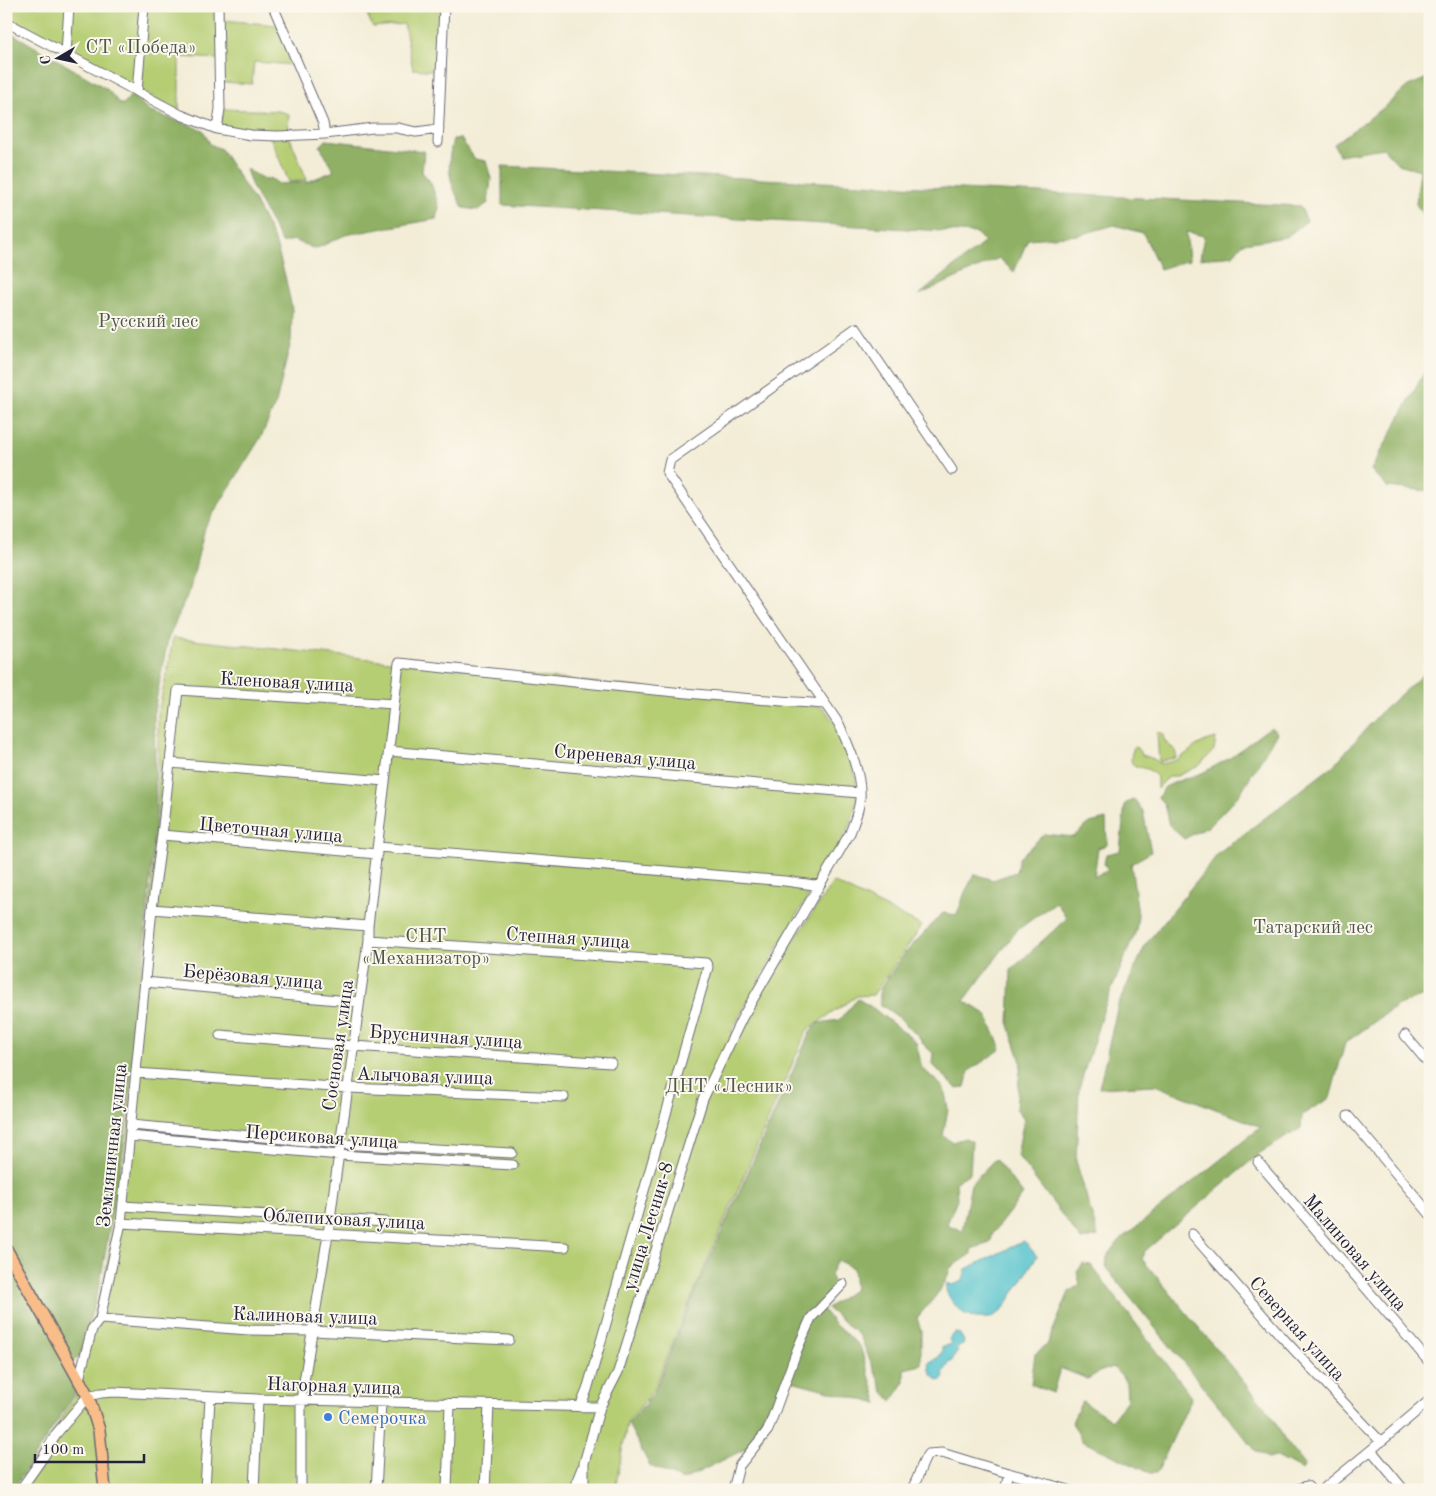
<svg xmlns="http://www.w3.org/2000/svg" width="1436" height="1496" viewBox="0 0 1436 1496" font-family="'Old Standard TT',serif">
	<style>
		.green { fill: #b6ce73; stroke: #6c7857 }
		.forest { fill: #90b165; stroke: #596a50 }
		.water { fill: #58c5ce; stroke: #3d7484 }
		.lines { fill: none; stroke-linecap: round; stroke-linejoin: round }
		.minor-casing { stroke: #6b6972; stroke-width: 11 }
		.major-casing { stroke: #6b6972; stroke-width: 14 }
		.minor { stroke: #fff; stroke-width: 9 }
		.major { stroke: #f8bd89; stroke-width: 11 }
		.shop-dot { fill: #3f7fe0; stroke: #fbf7ec; stroke-width: 2 }
		.labels { text-anchor: middle; stroke-width: 4; stroke-linejoin: round; paint-order: stroke }
		.park-label { font-size: 19px; fill: #4e564c; stroke: #fbf7ec }
		.street-label { font-size: 19px; fill: #22223b; stroke: #fbf7ec }
		.shop-label { font-size: 19px; fill: #366cbe; stroke: #fbf7ec; text-anchor: start }
	</style>
	<rect width="100%" height="100%" fill="#fbf7ec"/>
	<filter id="ink" filterUnits="userSpaceOnUse"><feTurbulence type="fractalNoise" baseFrequency=".02" numOctaves="2"/><feDisplacementMap in="SourceGraphic" scale="10" xChannelSelector="R" yChannelSelector="G"/><feConvolveMatrix kernelMatrix="1 2 1 2 8 2 1 2 1" color-interpolation-filters="sRGB"/></filter>
	<filter id="wash" filterUnits="userSpaceOnUse"><feTurbulence type="fractalNoise" baseFrequency=".0096" numOctaves="4" result="noise"/><feDisplacementMap in="SourceGraphic" scale="20" xChannelSelector="R" yChannelSelector="G"/><feGaussianBlur stdDeviation="1.12" result="paint"/><feColorMatrix in="noise" values="0 0 0 0 0 0 0 0 0 0 0 0 0 0 0 0 0 1.4 0 .05"/><feComposite in="paint" operator="in"/></filter>
	<g filter="url(#wash)">
		<rect width="100%" height="100%" fill="#f3edd7"/>
		<path class="green" d="M 6,6 L 223,6 L 223,20 L 277,25 L 294,65 L 254,62 L 252,84 L 221,82 L 221,59 L 179,57 L 179,111 L 6,19 Z
			M 363,6 L 440,6 L 437,71 L 413,69 L 404,24 L 373,27 Z
			M 223,109 L 278,111 L 289,114 L 288,133 L 307,180 L 289,182 L 269,134 L 220,125 Z
			M 173,638 L 823,707 L 842,732 L 856,778 L 857,802 L 851,824 L 775,952 L 731,1032 L 739,1034 L 768,980 L 833,882 L 922,926 L 873,995 L 857,996 L 807,1030 L 695,1289 L 653,1391 L 627,1423 L 615,1490 L 18,1490 L 77,1393 L 79,1360 L 94,1318 L 104,1283 L 127,1144 L 158,815 L 158,712 L 165,681 Z
			M 1157,733 L 1162,733 C 1163,735 1163,738 1165,741 C 1170,748 1177,748 1176,758 L 1169,759 L 1159,762 Z
			M 1216,738 L 1214,750 L 1199,766 L 1177,776 L 1169,776 L 1157,789 L 1157,777 C 1156,776 1153,772 1151,771 C 1139,764 1125,771 1134,747 L 1137,748 L 1142,755 L 1154,759 L 1158,763 L 1162,764 L 1178,760 L 1196,746 L 1206,741 Z"/>
		<path class="forest" d="M 6,30 L 107,89 L 120,104 L 124,104 L 131,95 L 151,112 L 203,130 L 210,144 L 221,149 L 255,202 L 275,241 L 285,276 L 292,309 L 291,341 L 276,403 L 261,437 L 205,527 L 190,589 L 168,639 L 154,711 L 156,815 L 138,1009 L 124,1146 L 100,1283 L 80,1355 L 67,1367 L 75,1393 L 13,1490 L 6,1490 Z
			M 1430,77 L 1430,236 L 1426,235 L 1423,215 L 1416,204 L 1420,170 L 1398,164 L 1383,148 L 1339,155 L 1334,144 L 1382,109 L 1408,86 Z
			M 453,139 L 461,139 L 475,159 L 486,161 L 491,179 L 488,203 L 478,210 L 463,208 C 449,182 446,168 453,139 Z
			M 326,140 L 424,151 L 422,172 L 431,183 L 439,207 L 436,219 L 345,235 L 315,249 L 294,240 L 282,243 L 252,187 L 246,169 L 266,180 L 270,178 L 279,184 L 307,182 L 334,171 L 320,146 Z
			M 502,166 L 1300,206 L 1307,221 L 1286,237 L 1243,243 L 1233,255 L 1200,259 L 1204,236 L 1186,232 L 1189,260 L 1160,269 L 1143,233 L 1114,225 L 1079,235 L 1028,239 L 1014,272 L 999,258 L 919,295 L 985,242 L 976,233 L 502,205 Z
			M 1430,362 L 1430,491 L 1387,487 L 1371,470 Z
			M 1430,668 L 1430,994 L 1398,1005 L 1345,1043 L 1330,1098 L 1302,1115 L 1301,1128 L 1260,1153 L 1145,1251 L 1142,1259 L 1271,1415 L 1285,1440 L 1305,1465 L 1302,1470 L 1275,1456 L 1268,1458 L 1256,1451 L 1106,1268 L 1107,1257 L 1119,1241 L 1261,1127 L 1155,1085 L 1099,1088 L 1118,1005 L 1146,944 L 1218,854 L 1334,765 L 1380,713 Z
			M 1272,727 L 1277,733 L 1239,795 L 1209,826 L 1184,839 L 1169,825 L 1164,804 L 1158,797 L 1165,787 L 1178,781 L 1202,773 L 1230,758 L 1265,731 Z
			M 1134,799 L 1143,811 L 1151,852 L 1131,864 L 1138,915 L 1136,931 L 1104,1008 L 1079,1088 L 1076,1161 L 1098,1236 L 1081,1240 L 1017,1155 L 1024,1119 L 1016,1108 L 1021,1062 L 1009,1025 L 1011,970 L 1067,918 L 1056,902 L 1017,930 L 964,1001 L 986,1014 L 1001,1049 L 969,1071 L 965,1087 L 956,1088 L 932,1064 L 933,1053 L 924,1045 L 918,1035 L 909,1029 L 901,1019 L 880,1004 L 880,989 L 905,953 L 943,913 L 957,915 L 965,892 L 975,874 L 993,880 L 1016,872 L 1019,858 L 1044,834 L 1073,837 L 1090,823 L 1106,819 L 1107,845 L 1098,848 L 1094,877 L 1108,869 L 1104,865 L 1106,854 L 1120,851 L 1125,804 Z
			M 858,999 L 873,1008 L 916,1042 L 922,1068 L 944,1088 L 948,1109 L 943,1136 L 952,1142 L 965,1138 L 972,1141 L 970,1173 L 956,1182 L 957,1199 L 947,1224 L 962,1231 L 971,1184 L 995,1159 L 1023,1194 L 993,1233 L 990,1243 L 971,1249 L 972,1254 L 950,1268 C 946,1288 929,1303 917,1318 L 921,1331 L 921,1365 L 904,1369 L 904,1383 L 892,1401 L 883,1391 L 860,1336 L 827,1308 L 855,1289 L 853,1268 L 837,1260 L 830,1275 L 837,1290 L 818,1303 L 834,1324 L 860,1346 L 878,1404 L 788,1380 L 759,1442 L 683,1480 L 650,1466 L 628,1424 L 654,1393 L 696,1290 L 811,1030 L 819,1023 L 839,1020 Z
			M 1083,1264 L 1091,1265 L 1192,1397 L 1157,1473 L 1150,1473 L 1082,1441 L 1072,1422 L 1082,1401 L 1112,1420 L 1127,1400 L 1126,1381 L 1113,1367 L 1099,1372 L 1088,1379 L 1060,1368 L 1053,1393 L 1031,1384 L 1035,1354 L 1047,1345 L 1069,1292 L 1080,1284 L 1077,1272 Z"/>
		<path class="water" d="M 1024,1241 L 1037,1256 L 1002,1311 L 990,1318 L 976,1318 L 963,1313 L 953,1303 L 946,1291 L 947,1283 L 953,1285 L 963,1281 L 966,1269 Z
			M 956,1333 L 960,1334 L 964,1341 L 963,1344 L 956,1349 L 958,1351 L 951,1362 L 948,1363 L 948,1365 L 943,1373 L 944,1375 L 943,1379 L 939,1381 L 932,1375 L 929,1368 L 930,1366 L 928,1363 L 939,1357 L 943,1350 L 941,1348 L 951,1344 L 949,1339 L 952,1335 Z"/>
	</g>
	<g filter="url(#ink)">
		<g class="lines">
			<defs>
				<path id="minor" d="M 6,22 L 181,115 L 217,129 L 251,135 L 278,136 L 325,134 L 323,123 L 273,6
					M 66,54 L 69,6
					M 137,92 L 144,6
					M 217,129 L 220,109 L 218,6
					M 325,134 L 373,128 L 397,128 L 416,132 L 439,129
					M 438,142 L 444,6
					M 389,751 L 859,793
					M 170,763 L 385,781
					M 162,835 L 377,854
					M 378,847 L 785,881 L 814,885 L 820,884
					M 152,909 L 368,926
					M 368,940 L 706,963 L 708,967 L 587,1390 L 580,1407
					M 145,982 L 359,1002
					M 220,1035 L 353,1046 L 611,1063
					M 1405,1035 L 1430,1065
					M 136,1073 L 348,1088 L 564,1097
					M 1348,1116 L 1430,1214
					M 131,1125 L 340,1144 L 512,1153
					M 130,1136 L 339,1155 L 513,1165
					M 1258,1162 L 1430,1363
					M 123,1206 L 385,1222
					M 121,1223 L 565,1247
					M 1192,1234 L 1281,1336 L 1381,1442
					M 100,1319 L 249,1330 L 312,1331 L 509,1340
					M 79,1379 L 92,1329 L 100,1319 L 121,1223 L 152,909 L 162,835 L 178,690 L 394,704
					M 1371,1450 L 1404,1490
					M 20,1490 L 44,1456 L 56,1434 L 88,1396 L 101,1393 L 114,1392 L 258,1399 L 600,1407
					M 205,1490 L 210,1398
					M 254,1490 L 258,1399
					M 301,1490 L 301,1400 L 328,1234 L 368,940 L 368,926 L 399,663 C 541,678 682,695 824,704
					M 376,1490 L 381,1403
					M 447,1490 L 450,1404
					M 485,1490 L 489,1405
					M 573,1490 L 582,1468
					M 584,1490 L 584,1463 L 600,1407 L 618,1372 L 703,1099 L 742,1018 L 850,833 C 854,822 859,811 860,799 C 862,775 849,746 839,724 L 667,473 L 670,460 L 856,328 L 952,470
					M 733,1490 L 739,1466 L 768,1430 L 797,1350 L 811,1318 L 843,1284
					M 911,1490 C 919,1479 920,1465 928,1454 L 942,1453 L 994,1469 L 1069,1490
					M 1005,1490 L 1009,1473
					M 1295,1490 L 1307,1486 L 1311,1490
					M 1322,1490 L 1371,1450 L 1430,1400"/>
				<path id="major" d="M 6,1249 L 88,1396 L 99,1430 L 105,1490"/>
			</defs>
			<use href="#minor" class="minor-casing"/>
			<use href="#major" class="major-casing"/>
			<use href="#minor" class="minor"/>
			<use href="#major" class="major"/>
		</g>
	</g>
	<circle class="shop-dot" cx="328" cy="1417" r="5"/>
	<g class="labels">
		<g class="park-label">
			<text x="141" y="53">СТ «Победа»</text>
			<text x="148" y="327">Русский лес</text>
			<text x="1313" y="933">Татарский лес</text>
			<text x="426" y="942">СНТ<tspan x="426" dy="22">«Механизатор»</tspan></text>
			<text x="729" y="1092">ДНТ «Лесник»</text>
		</g>
		<g class="street-label">
			<text transform="translate(287 681) rotate(3)" y="7">Кленовая улица</text>
			<text transform="translate(625 756) rotate(5)" y="7">Сиреневая улица</text>
			<text transform="translate(271 829) rotate(5)" y="7">Цветочная улица</text>
			<text transform="translate(568 937) rotate(4)" y="7">Степная улица</text>
			<text transform="translate(253 976) rotate(5)" y="7">Берёзовая улица</text>
			<text transform="translate(446 1036) rotate(4)" y="7">Брусничная улица</text>
			<text transform="translate(337 1045) rotate(-82)" y="7">Сосновая улица</text>
			<text transform="translate(425 1075) rotate(2)" y="7">Алычовая улица</text>
			<text transform="translate(322 1136) rotate(4)" y="7">Персиковая улица</text>
			<text transform="translate(111 1145) rotate(-84)" y="7">Земляничная улица</text>
			<text transform="translate(344 1218) rotate(3)" y="7">Облепиховая улица</text>
			<text transform="translate(647 1226) rotate(-73)" y="7">улица Лесник-8</text>
			<text transform="translate(1356 1252) rotate(49)" y="7">Малиновая улица</text>
			<text transform="translate(305 1315) rotate(2)" y="7">Калиновая улица</text>
			<text transform="translate(1298 1328) rotate(48)" y="7">Северная улица</text>
			<text transform="translate(334 1385) rotate(2)" y="7">Нагорная улица</text>
		</g>
		<g class="shop-label">
			<text x="338" y="1424">Семерочка</text>
		</g>
	</g>
	<rect width="1436" height="1496" fill="none" stroke="#fbf7ec" stroke-width="25"/>
	<g transform="translate(58 58) rotate(261)" stroke="#fbf7ec" stroke-width="4" paint-order="stroke">
	<path d="M0-4L9 19L0 12L-9 19Z" fill="#22223b"/>
	<text y="-8" font-size="14" font-weight="bold" text-anchor="middle" fill="#22223b">С</text>
	</g>
	<path d="M35 1454v8h109v-8" fill="none" stroke="#22223b" stroke-width="2.5"/>
	<text x="42" y="1454" font-size="15" fill="#22223b" stroke="#fbf7ec" stroke-width="4" paint-order="stroke">100 m</text>
</svg>
